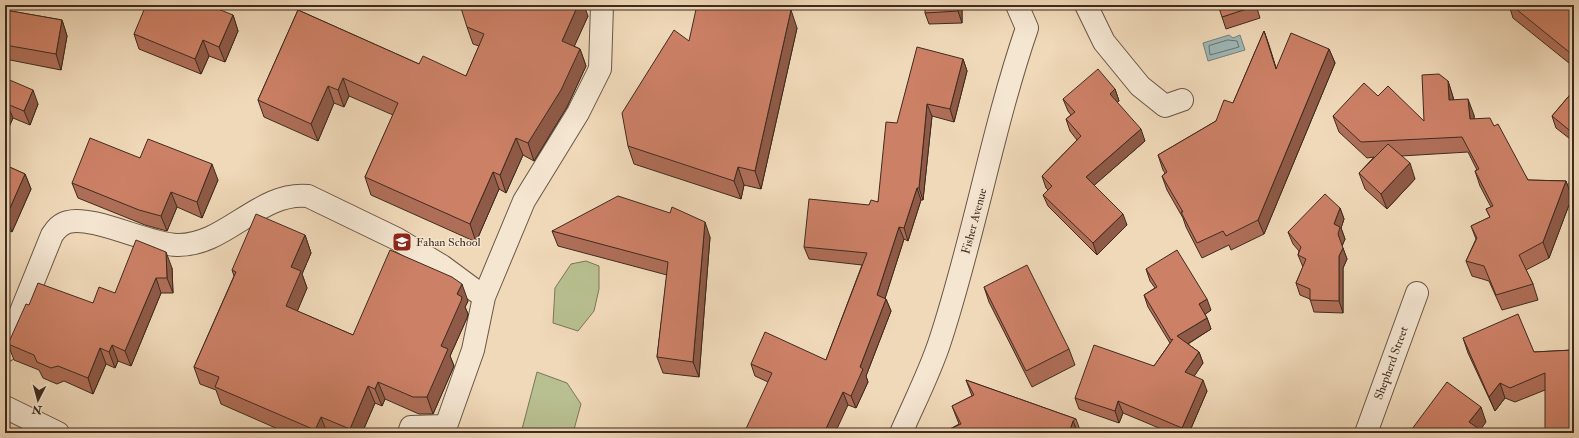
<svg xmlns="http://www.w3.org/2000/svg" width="1579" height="438" viewBox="0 0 1579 438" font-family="'IM FELL Double Pica',serif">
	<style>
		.green { fill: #b8bf90; stroke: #7b7558 }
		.water { fill: #9eb8b9; stroke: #78807b }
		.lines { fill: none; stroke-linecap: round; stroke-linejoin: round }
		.shore { stroke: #6e726c; stroke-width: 1 }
		.minor-casing { stroke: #6a5646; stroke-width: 24 }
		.minor { stroke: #f5e6d2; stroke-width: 22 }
		.wall { fill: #af6e58; stroke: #3e2b1f; fill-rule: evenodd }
		.shaded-wall { fill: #8f5a47; stroke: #3e2b1f }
		.building { fill: #cc8066; stroke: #3e2b1f; fill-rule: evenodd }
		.labels { text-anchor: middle; stroke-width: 3; stroke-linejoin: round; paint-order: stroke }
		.street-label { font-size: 12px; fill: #3e2b1f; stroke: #f5e6d2 }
		.poi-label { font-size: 12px; fill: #3e2b1f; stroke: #f5e6d2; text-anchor: start }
	</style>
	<rect width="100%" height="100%" fill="#f0d9b9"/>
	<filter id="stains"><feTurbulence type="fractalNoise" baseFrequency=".005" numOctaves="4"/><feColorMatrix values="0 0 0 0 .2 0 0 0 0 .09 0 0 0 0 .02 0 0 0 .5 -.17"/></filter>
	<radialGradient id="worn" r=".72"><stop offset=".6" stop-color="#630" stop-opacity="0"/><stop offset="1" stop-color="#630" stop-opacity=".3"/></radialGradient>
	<path class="green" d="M 586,261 L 599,266 L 599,289 L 594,311 L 578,331 L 553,323 L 555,288 L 571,264 Z
		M 537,372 L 567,383 L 581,404 L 573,433 L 521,433 Z"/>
	<path class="water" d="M 1229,35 L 1233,38 L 1240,35 L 1245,50 L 1208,61 L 1203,43 Z"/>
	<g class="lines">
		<path class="shore" d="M 1228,40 L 1237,41 L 1239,47 L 1210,55 L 1209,46 Z"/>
		<defs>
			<path id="minor" d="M 1086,5 L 1104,42 L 1140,86 L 1165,106 L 1182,100
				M 5,351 L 52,235 C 56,229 60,224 68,222 C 92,215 148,244 177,245 C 226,246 259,191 308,196 L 397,239 L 442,266 L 484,297
				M 5,407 L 58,433
				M 409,433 L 411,427 L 446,426 L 473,350 L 484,297 L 524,201 L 578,113 L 600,69 L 602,5
				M 901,433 C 914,403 930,372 940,341 C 974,238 992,130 1027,28 L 1017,5
				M 1366,433 L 1417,293"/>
		</defs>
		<use href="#minor" class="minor-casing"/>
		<use href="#minor" class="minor"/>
	</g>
	<path class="wall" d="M 962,5 L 962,23 L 929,24 L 925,13 Z
		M 1256,5 L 1260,18 L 1226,29 L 1222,17 Z
		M 1509,5 L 1574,5 L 1574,67 L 1513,18 Z
		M 5,10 L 62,20 L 67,36 L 61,70 L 5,59 Z
		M 298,10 L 419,64 L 466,76 L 479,46 L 473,44 L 467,27 L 588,16 L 574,46 L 580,49 L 586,66 L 567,107 L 534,161 L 523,155 L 506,193 L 499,189 L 476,242 L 371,195 L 365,177 L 393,115 L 349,96 L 344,107 L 334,103 L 318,141 L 264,117 L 258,100 Z
		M 233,15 L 238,31 L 225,62 L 209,56 L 201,74 L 139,49 L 134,34 Z
		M 797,28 L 761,189 L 744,185 L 741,199 L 634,164 L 628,146 Z
		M 1264,31 L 1276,68 L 1329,49 L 1335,63 L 1264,234 L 1231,250 L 1229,245 L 1202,258 L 1186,227 L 1183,218 L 1167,190 L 1162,176 L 1165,173 L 1163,170 L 1158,155 L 1216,121 L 1233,103 Z
		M 963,59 L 967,71 L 954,122 L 932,116 L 923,200 L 921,200 L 908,241 L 904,239 L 885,298 L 886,299 L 891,311 L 866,376 L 868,382 L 856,408 L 848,405 L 768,382 L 755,376 L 751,364 L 826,360 L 862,265 L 809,259 L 804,247 L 869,205 L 878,202 L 897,123 Z
		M 5,78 L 38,104 L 30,125 L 13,118 L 5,136 Z
		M 1448,81 L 1453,97 L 1454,100 L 1474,115 L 1474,119 L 1494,126 L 1528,180 L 1566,181 L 1569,191 L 1574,183 L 1574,433 L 1545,390 L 1515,402 L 1505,398 L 1495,411 L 1468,353 L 1463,338 L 1534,352 L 1573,350 L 1570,202 L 1549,258 L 1526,270 L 1533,284 L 1538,300 L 1502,310 L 1489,281 L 1472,276 L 1466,261 L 1476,239 L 1471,226 L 1490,217 L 1486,209 L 1491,207 L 1480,186 L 1475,171 L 1477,170 L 1468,152 L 1401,156 L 1415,179 L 1387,209 L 1365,189 L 1359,173 L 1374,157 L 1367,158 L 1339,132 L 1333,116 L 1378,96 L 1424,121 ZM 1573,361 L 1573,365 L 1572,365 L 1570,362 Z
		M 1115,89 L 1119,101 L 1117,103 L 1145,141 L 1094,185 L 1127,225 L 1097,255 L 1048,206 L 1043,195 L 1048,190 L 1046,188 L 1042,176 L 1077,140 L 1070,131 L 1066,119 L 1071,115 L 1068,111 L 1063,99 Z
		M 1574,90 L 1574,142 L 1556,128 L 1552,116 Z
		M 140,158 L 218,180 L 202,218 L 177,207 L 167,231 L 145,225 L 78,198 L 72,183 Z
		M 5,165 L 25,174 L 31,189 L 12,232 L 5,229 Z
		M 1340,208 L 1344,219 L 1341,228 L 1345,239 L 1342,246 L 1347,259 L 1343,268 L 1343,313 L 1314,312 L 1310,299 L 1300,295 L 1296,283 L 1303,267 L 1298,255 L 1299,251 L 1293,244 L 1288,232 Z
		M 552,231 L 710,237 L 699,377 L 663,373 L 657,357 L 667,275 L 558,246 Z
		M 305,235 L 311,253 L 302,274 L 307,288 L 297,311 L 353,335 L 468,301 L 465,307 L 468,314 L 467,318 L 450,356 L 454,366 L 433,414 L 419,414 L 385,399 L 382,406 L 375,403 L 362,433 L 287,433 L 221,404 L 216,390 L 200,384 L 194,367 L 234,276 L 232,270 Z
		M 172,268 L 173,293 L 161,293 L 131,366 L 118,361 L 115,368 L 106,364 L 93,394 L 64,381 L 57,384 L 43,378 L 39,370 L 14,360 L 8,344 L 29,305 L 93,303 Z
		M 1146,269 L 1211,310 L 1205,314 L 1207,318 L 1211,329 L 1188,344 L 1199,352 L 1203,363 L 1194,376 L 1207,391 L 1189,433 L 1171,433 L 1123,413 L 1119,423 L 1079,409 L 1075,398 L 1154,366 L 1170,343 L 1148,307 L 1144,295 L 1155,288 L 1150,281 Z
		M 984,287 L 1069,349 L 1075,365 L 1032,387 L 989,302 Z
		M 966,380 L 1076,419 L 1081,433 L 943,433 L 959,424 L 952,406 L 972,396 Z"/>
	<path class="shaded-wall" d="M 578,5 L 584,5 L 588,16 L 569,58 L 562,41 Z
		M 958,5 L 962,5 L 962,23 L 958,11 Z
		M 791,10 L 797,28 L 761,189 L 755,171 Z
		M 233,15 L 238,31 L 225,62 L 219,47 Z
		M 62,20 L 67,36 L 61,70 L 56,54 Z
		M 1264,31 L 1269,45 L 1281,84 L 1276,69 Z
		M 203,40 L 209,56 L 201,74 L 195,59 Z
		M 580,49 L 586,66 L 567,107 L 534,161 L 528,143 Z
		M 1329,49 L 1335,63 L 1264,234 L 1258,220 Z
		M 963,59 L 967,71 L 954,122 L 950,109 Z
		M 343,78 L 349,96 L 344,107 L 338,90 Z
		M 1448,81 L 1453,97 L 1455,116 L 1449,100 Z
		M 328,86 L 334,103 L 318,141 L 311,124 Z
		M 1115,89 L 1119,101 L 1114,105 L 1110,94 Z
		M 33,90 L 38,104 L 30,125 L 24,111 Z
		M 1468,99 L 1474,115 L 1475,135 L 1470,119 Z
		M 7,104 L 13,118 L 5,136 L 5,109 Z
		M 927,104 L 932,116 L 923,200 L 919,188 Z
		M 1141,129 L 1145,141 L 1090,189 L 1086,177 Z
		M 516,138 L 523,155 L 506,193 L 500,175 Z
		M 1410,163 L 1415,179 L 1387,209 L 1381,194 Z
		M 212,164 L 218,180 L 202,218 L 197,202 Z
		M 738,167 L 744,185 L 741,199 L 734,181 Z
		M 493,172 L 499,189 L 476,242 L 470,224 Z
		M 25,174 L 31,189 L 12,232 L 6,217 Z
		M 1566,181 L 1572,197 L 1549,258 L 1543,242 Z
		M 917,188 L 921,200 L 908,241 L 904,228 Z
		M 171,192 L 177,207 L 167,231 L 161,216 Z
		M 1340,208 L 1344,219 L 1341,228 L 1345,239 L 1342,246 L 1334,224 Z
		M 1123,214 L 1127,225 L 1097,255 L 1093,243 Z
		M 705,222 L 710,237 L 699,377 L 693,362 Z
		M 899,227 L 904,239 L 882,308 L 877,295 Z
		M 305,235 L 311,253 L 302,274 L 307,288 L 292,324 L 286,306 L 291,267 Z
		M 1343,248 L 1347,259 L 1343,268 L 1343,313 L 1339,301 L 1339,256 Z
		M 166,252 L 172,268 L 173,293 L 167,278 Z
		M 156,278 L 161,293 L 131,366 L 125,351 Z
		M 462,284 L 468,301 L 465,307 L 468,314 L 467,318 L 450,356 L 454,366 L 433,414 L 427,397 L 441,346 L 457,294 Z
		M 886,299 L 891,311 L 866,376 L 868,382 L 856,408 L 851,396 L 860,367 Z
		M 1207,299 L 1211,310 L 1203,316 L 1199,304 Z
		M 1207,318 L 1211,329 L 1181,348 L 1177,336 Z
		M 112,345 L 118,361 L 115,368 L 109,352 Z
		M 100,348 L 106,364 L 93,394 L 88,378 Z
		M 1199,352 L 1203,363 L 1189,384 L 1185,372 Z
		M 1203,380 L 1207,391 L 1189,433 L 1184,433 L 1182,428 Z
		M 378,382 L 385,399 L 382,406 L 375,389 Z
		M 1500,383 L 1505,398 L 1495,411 L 1489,397 Z
		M 368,386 L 375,403 L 362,433 L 351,433 L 350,429 Z
		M 843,392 L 848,405 L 835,433 L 824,433 Z
		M 1118,401 L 1123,413 L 1119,423 L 1115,411 Z
		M 1481,407 L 1486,422 L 1478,433 L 1469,422 Z
		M 321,417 L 327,433 L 316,433 L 315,430 Z
		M 1073,421 L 1078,433 L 1069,433 Z"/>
	<path class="building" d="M 146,5 L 208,5 L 233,15 L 219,47 L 203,40 L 195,59 L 134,34 Z
		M 460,5 L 578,5 L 562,41 L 580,49 L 561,90 L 528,143 L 516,138 L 500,175 L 493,172 L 470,224 L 365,177 L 398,103 L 343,78 L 338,90 L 328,86 L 311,124 L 258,100 L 298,10 L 419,64 L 423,56 L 466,76 L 484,34 L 467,27 Z
		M 697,5 L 769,5 L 791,10 L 755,171 L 738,167 L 734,181 L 628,146 L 622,113 L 674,30 L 689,41 Z
		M 925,5 L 958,5 L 958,11 L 925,13 Z
		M 1218,5 L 1256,5 L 1256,6 L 1222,17 Z
		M 1511,5 L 1574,5 L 1574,56 Z
		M 5,10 L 62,20 L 56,54 L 5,45 Z
		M 1264,31 L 1276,69 L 1291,33 L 1329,49 L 1258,220 L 1226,236 L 1223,231 L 1197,243 L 1181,212 L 1183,212 L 1162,176 L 1167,172 L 1158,155 L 1216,121 L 1224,100 L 1233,103 Z
		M 917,47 L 963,59 L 950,109 L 927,104 L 919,188 L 917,188 L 904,228 L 899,227 L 877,295 L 886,299 L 860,367 L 863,369 L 851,396 L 843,392 L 824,433 L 744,433 L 772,373 L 751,364 L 765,332 L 826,360 L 867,253 L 804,247 L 809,199 L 869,205 L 871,200 L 878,202 L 886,122 L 897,123 Z
		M 1098,69 L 1115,89 L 1110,94 L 1141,129 L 1086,177 L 1123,214 L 1093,243 L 1043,195 L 1052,186 L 1042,176 L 1081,136 L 1066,119 L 1075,112 L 1063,99 Z
		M 1439,74 L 1448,81 L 1449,100 L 1468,99 L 1470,119 L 1490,118 L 1494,126 L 1498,124 L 1528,180 L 1566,181 L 1543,242 L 1519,255 L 1533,284 L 1496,295 L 1484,266 L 1466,261 L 1477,238 L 1471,226 L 1490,217 L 1486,209 L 1493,206 L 1475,171 L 1479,169 L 1462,137 L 1361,142 L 1333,116 L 1364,83 L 1378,96 L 1388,86 L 1424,121 L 1422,75 Z
		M 5,78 L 33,90 L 24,111 L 7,104 L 5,109 Z
		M 1574,90 L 1574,134 L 1552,116 Z
		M 90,138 L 140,158 L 148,139 L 212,164 L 197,202 L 171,192 L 161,216 L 139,210 L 72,183 Z
		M 1388,144 L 1410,163 L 1381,194 L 1359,173 Z
		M 5,165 L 25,174 L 6,217 L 5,216 Z
		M 1569,182 L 1574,183 L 1574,433 L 1545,433 L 1545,373 L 1510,388 L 1500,383 L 1489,397 L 1463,338 L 1518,314 L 1534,352 L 1573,350 ZM 1573,361 L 1573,368 L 1570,362 Z
		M 1325,194 L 1340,208 L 1334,224 L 1340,227 L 1338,234 L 1343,248 L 1339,256 L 1339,301 L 1310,300 L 1310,289 L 1296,283 L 1306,259 L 1298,255 L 1301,247 L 1288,232 Z
		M 618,196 L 670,213 L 672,207 L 705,222 L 693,362 L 657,357 L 668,262 L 552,231 Z
		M 256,214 L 305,235 L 291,267 L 301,271 L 286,306 L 353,335 L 390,250 L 452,277 L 462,284 L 457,294 L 462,297 L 461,301 L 441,346 L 448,349 L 427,397 L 413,397 L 378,382 L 375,389 L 368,386 L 350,429 L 321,417 L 315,430 L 215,387 L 219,377 L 194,367 L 236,272 L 232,270 Z
		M 136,240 L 166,252 L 167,278 L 156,278 L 125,351 L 112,345 L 109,352 L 100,348 L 88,378 L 58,366 L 51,368 L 37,362 L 34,355 L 8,344 L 26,304 L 29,305 L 38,283 L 93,303 L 99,287 L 115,293 Z
		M 1177,250 L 1207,299 L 1199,304 L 1207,318 L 1177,336 L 1199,352 L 1185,372 L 1203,380 L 1182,428 L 1118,401 L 1115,411 L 1075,398 L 1094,345 L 1154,366 L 1173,339 L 1171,340 L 1144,295 L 1157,287 L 1146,269 Z
		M 1027,265 L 1069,349 L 1026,371 L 984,287 Z
		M 966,380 L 1076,419 L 1073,421 L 1069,433 L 944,433 L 943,432 L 961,424 L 952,406 L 974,395 Z
		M 1447,382 L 1481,407 L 1469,422 L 1485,433 L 1409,433 Z"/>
	<defs>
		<symbol id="school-square" viewBox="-11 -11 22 22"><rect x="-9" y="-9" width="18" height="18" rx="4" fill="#8f2418" stroke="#f5e6d2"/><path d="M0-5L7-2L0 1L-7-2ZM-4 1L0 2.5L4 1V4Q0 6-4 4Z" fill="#fff"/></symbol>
	</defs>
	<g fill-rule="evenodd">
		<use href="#school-square" x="391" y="231" width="22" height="22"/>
	</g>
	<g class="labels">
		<g class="street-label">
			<text transform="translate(974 221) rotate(-75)" y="4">Fisher Avenue</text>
			<text transform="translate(1391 363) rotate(-70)" y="4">Shepherd Street</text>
		</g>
		<g class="poi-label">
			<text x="416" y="246">Fahan School</text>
		</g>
	</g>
	<rect width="1579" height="438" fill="none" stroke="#f0d9b9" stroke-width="20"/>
	<rect x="6" y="6" width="1567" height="426" fill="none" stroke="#3e2b1f" stroke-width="2"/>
	<rect x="10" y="10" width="1559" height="418" fill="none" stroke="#3e2b1f"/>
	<g transform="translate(38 400) rotate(186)" stroke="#f5e6d2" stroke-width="3" paint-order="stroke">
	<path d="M0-3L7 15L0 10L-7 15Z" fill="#3e2b1f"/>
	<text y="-6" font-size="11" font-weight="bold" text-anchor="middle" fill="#3e2b1f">N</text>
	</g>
	<rect width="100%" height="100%" filter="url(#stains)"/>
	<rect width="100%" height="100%" fill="url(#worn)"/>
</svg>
